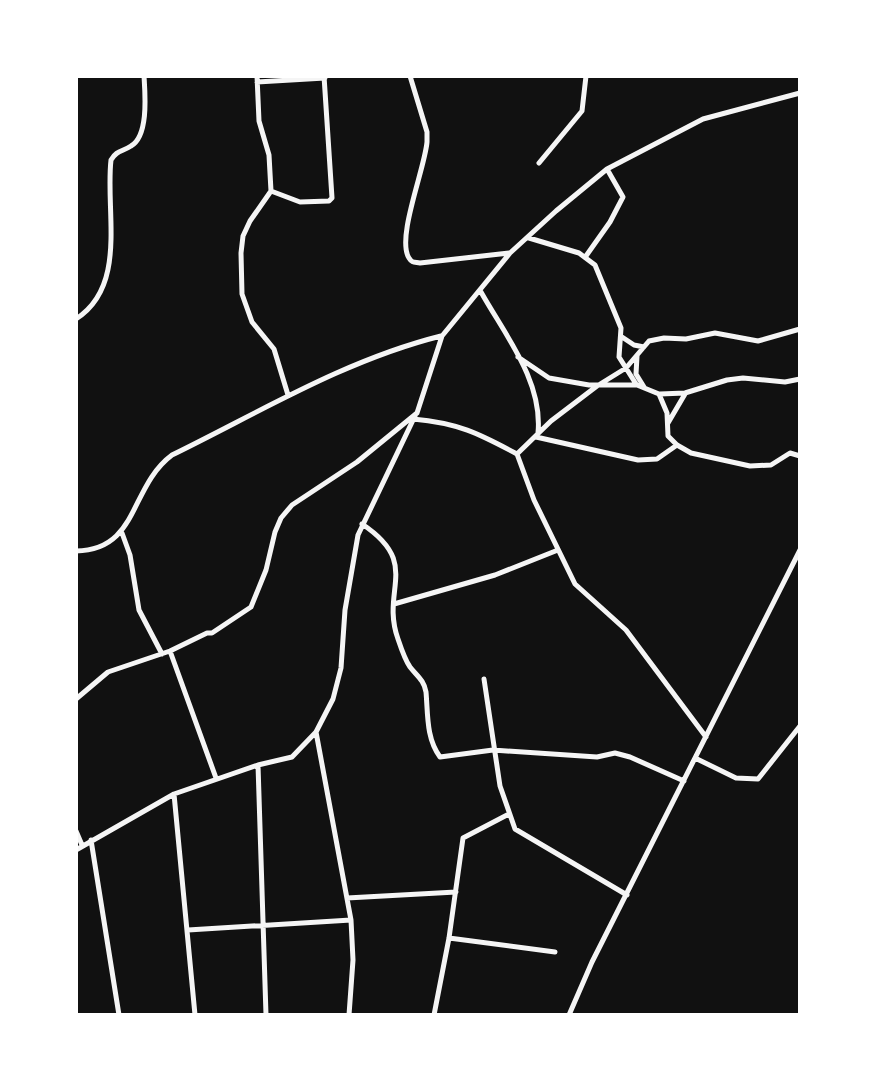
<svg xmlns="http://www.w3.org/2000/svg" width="876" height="1091" viewBox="0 0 876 1091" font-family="'PT Sans',sans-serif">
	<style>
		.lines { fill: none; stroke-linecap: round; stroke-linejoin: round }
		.minor { stroke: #f5f5f5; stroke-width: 5 }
	</style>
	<rect width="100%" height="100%" fill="#111"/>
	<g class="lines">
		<path class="minor" d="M 257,76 L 259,121 L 269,155 L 271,191 L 250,221 L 243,236 L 241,253 L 242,294 L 252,322 L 274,349 L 288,395
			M 410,76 L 427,132 L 427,142 C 425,168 396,238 409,258 C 412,263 414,262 420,263 L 509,253
			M 257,82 L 325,78
			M 539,163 L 582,111 L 586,76
			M 271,191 L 300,202 L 329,201 L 332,198 L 324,76
			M 529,238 L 579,253 L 595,265 L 621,328 L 619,357 L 636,384
			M 586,256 L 610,222 L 623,197 L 607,169
			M 481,292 C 505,335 543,381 538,433
			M 76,319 C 128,286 105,211 111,160 C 117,150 122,152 131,146 C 149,136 145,93 144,76
			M 622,337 L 634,345 L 644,347
			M 637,356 L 636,374 L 644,387
			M 518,357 L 549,378 L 589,385 L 637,385 L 659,394 L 667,413 L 668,436 L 677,445 L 691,453 L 750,466 L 771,465 L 790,453 L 800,456
			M 660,394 L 685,393 L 727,380 L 743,378 L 785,382 L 800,379
			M 413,419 C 458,423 478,433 517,454 L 534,500 L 575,584 L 626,630 L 706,737
			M 668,423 L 685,394
			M 536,437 L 638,460 L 657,459 L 677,445
			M 517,454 L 551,421 L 597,386 L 626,368 L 649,341 L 664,338 L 686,339 L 715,333 L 758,341 L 800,329
			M 362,524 C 422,564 380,589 398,639 C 401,648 405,660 410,667 C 417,676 424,680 426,692 C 428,714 426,738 440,757 L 493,750 L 597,757 L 615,753 L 630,757 L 684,781
			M 122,533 L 130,555 L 139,610 L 162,654
			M 76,551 C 139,550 129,487 172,455 C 260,412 345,360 441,336
			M 394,604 L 495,575 L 558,550
			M 170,651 L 216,778
			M 484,679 L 500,786 L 515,829 L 627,895
			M 76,699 L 108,672 L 170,651 L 207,633 L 212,633 L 251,607 L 266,570 L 275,532 L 281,518 L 292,505 L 357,462 L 417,413 L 442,336 L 510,253 L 556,211 L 607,169 L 703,119 L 800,93
			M 316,732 L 351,920 L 353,960 L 349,1015
			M 695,758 L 736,778 L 758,779 L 800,726
			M 258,765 L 266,1015
			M 174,794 L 195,1015
			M 76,831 L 82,845
			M 91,840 L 119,1015
			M 76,850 L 174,794 L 258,765 L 292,757 L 316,732 L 333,699 L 341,668 L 345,610 L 358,535 L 415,416
			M 347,898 L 456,892
			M 188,930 L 351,920
			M 449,938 L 555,952
			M 434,1015 L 449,938 L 463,838 L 509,814
			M 569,1015 L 592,962 L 800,550"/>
	</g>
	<rect width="876" height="1091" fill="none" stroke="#ffffff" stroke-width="156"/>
</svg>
